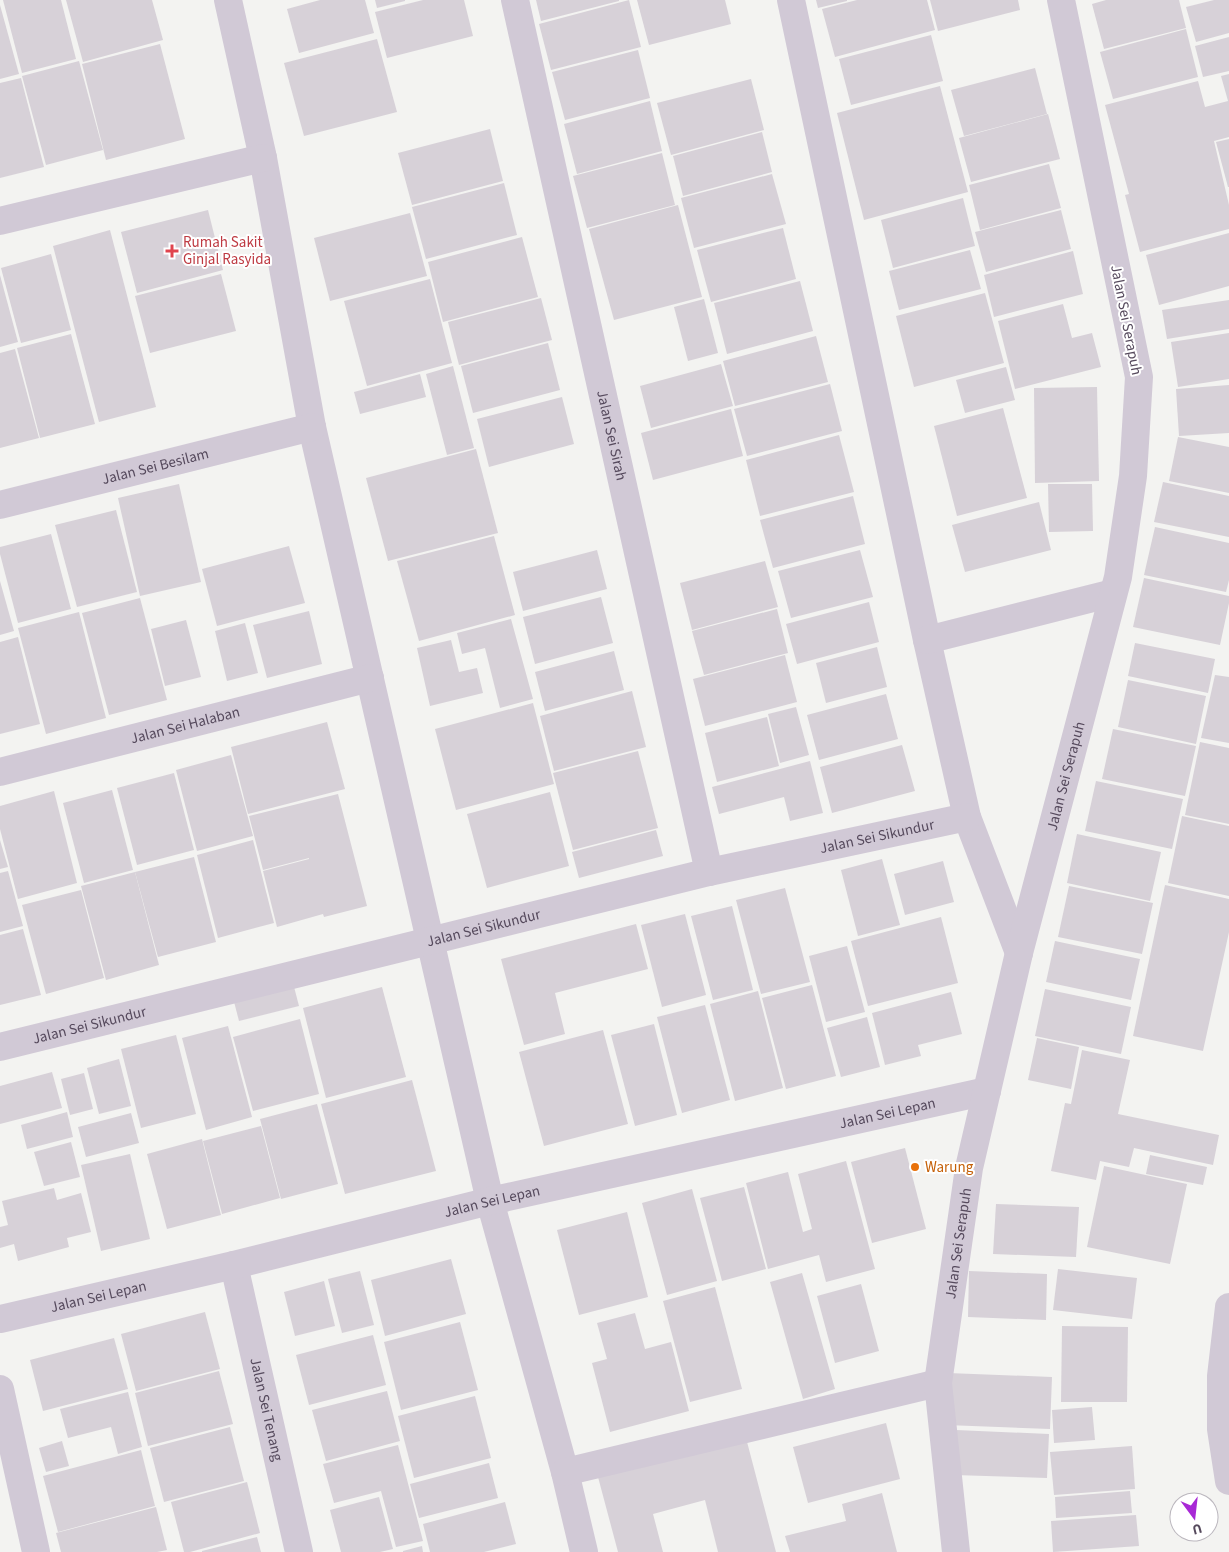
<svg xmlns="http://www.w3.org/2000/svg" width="1229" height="1552" viewBox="0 0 1229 1552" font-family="'Source Sans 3',sans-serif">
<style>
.building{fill:#d7d1d8}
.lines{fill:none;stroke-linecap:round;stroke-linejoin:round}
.minor{stroke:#d1c9d6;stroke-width:28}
.tertiary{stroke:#d1c9d6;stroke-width:28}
.health-dot{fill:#e0444e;stroke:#fff;stroke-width:2}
.food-dot{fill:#e8710a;stroke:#fff;stroke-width:2}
.labels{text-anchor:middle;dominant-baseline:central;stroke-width:4;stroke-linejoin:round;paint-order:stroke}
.health-label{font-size:15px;fill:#be3a42;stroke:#fff;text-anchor:start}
.street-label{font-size:15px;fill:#564a5d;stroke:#fff}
.food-label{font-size:15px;fill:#c56008;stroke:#fff;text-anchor:start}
</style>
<rect width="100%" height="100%" fill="#f3f3f1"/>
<g class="building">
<path d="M3 0H61L76 59 22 73Z"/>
<path d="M66 0H152L163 40 83 62Z"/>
<path d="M320 0H365L374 33 299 53 287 9Z"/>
<path d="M375 0H405V1L377 8Z"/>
<path d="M423 0H464L473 36 387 58 375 12Z"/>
<path d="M536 0H619V1L541 21Z"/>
<path d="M629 0 641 47 551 70 539 24Z"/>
<path d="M637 0H725L731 24 649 45Z"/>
<path d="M816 0H847V1L818 8Z"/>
<path d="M857 0H927L935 30 835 57 822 9Z"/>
<path d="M930 0H1018L1020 10 938 31Z"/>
<path d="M1106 0H1179L1186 28 1104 49 1092 4Z"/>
<path d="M1214 0H1229V33L1196 42 1186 7Z"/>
<path d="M0 5 19 74 0 79Z"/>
<path d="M1186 29 1198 77 1113 99 1100 52Z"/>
<path d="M931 35 943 81 851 105 839 59Z"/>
<path d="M1229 37V71L1203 77 1195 46Z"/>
<path d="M377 39 397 112 304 136 284 63Z"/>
<path d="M160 44 185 139 106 160 82 64Z"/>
<path d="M638 50 650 98 565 120 552 72Z"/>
<path d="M79 61 103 150 46 165 22 76Z"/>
<path d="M1035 68 1047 114 964 136 951 90Z"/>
<path d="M1229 74V137L1214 141 1229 205V229L1140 252 1125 195 1129 194 1105 105 1198 81 1205 107 1228 101 1221 76Z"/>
<path d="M21 78 44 167 0 178V83Z"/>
<path d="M751 79 764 130 671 155 657 103Z"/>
<path d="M940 86 968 192 864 220 837 113Z"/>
<path d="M650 101 662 151 577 174 564 124Z"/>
<path d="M1048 114 1060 159 971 182 959 138Z"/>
<path d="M490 129 503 181 412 205 398 153Z"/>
<path d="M762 132 772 172 683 196 673 156Z"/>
<path d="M1229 139V187H1228L1216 142Z"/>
<path d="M662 153 675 205 587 228 573 176Z"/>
<path d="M1049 164 1061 208 980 230 969 185Z"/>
<path d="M772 174 786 224 694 248 681 198Z"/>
<path d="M504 183 517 235 426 259 412 207Z"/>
<path d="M963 198 975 246 893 268 881 220Z"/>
<path d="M678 205 702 297 614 320 589 229Z"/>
<path d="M208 210 223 270 137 293 121 232Z"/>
<path d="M1061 210 1071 249 986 272 975 232Z"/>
<path d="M410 213 427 276 330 301 314 238Z"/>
<path d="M783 228 796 279 711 302 697 250Z"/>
<path d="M110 230 156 407 99 422 53 246Z"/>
<path d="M1229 233V286L1159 305 1146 255Z"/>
<path d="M522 237 538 297 443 322 428 262Z"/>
<path d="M970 250 981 289 899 310 889 271Z"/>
<path d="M1073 251 1083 294 994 317 984 275Z"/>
<path d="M51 254 71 330 21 343 1 268Z"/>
<path d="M221 274 236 331 150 353 135 296Z"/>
<path d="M0 275 18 342 0 347Z"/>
<path d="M430 279 452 363 367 386 344 301Z"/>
<path d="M800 281 813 331 727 354 714 303Z"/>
<path d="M985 293 1004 363 914 387 896 316Z"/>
<path d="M541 298 552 340 459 365 448 322Z"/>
<path d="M704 299 718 353 688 361 674 307Z"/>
<path d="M1229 300V329L1167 339 1162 310Z"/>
<path d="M1063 304 1072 338 1092 333 1101 367 1015 389 998 321Z"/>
<path d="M1229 333V379L1178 387 1171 342Z"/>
<path d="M71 334 95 424 40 438 17 348Z"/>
<path d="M816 336 828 382 735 406 723 361Z"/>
<path d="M548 343 560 390 473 413 461 366Z"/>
<path d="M15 349 39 438 0 448V353Z"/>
<path d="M721 364 733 406 651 428 640 386Z"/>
<path d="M453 366 474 448 447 455 426 374Z"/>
<path d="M1006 367 1015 400 965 413 956 380Z"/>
<path d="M420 374 426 397 360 414 354 392Z"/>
<path d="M830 384 842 431 747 456 734 409Z"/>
<path d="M1229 385V433L1179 436 1176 389Z"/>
<path d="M1097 387 1099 481 1035 483 1034 388Z"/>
<path d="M562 397 574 444 489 467 477 419Z"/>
<path d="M1003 408 1027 498 957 516 934 426Z"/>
<path d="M731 409 743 456 653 480 641 433Z"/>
<path d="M839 435 854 492 760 516 746 460Z"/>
<path d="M1178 437 1229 447V493L1169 481Z"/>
<path d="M476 449 498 533 388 561 366 478Z"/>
<path d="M1163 482 1229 496V537L1154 522Z"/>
<path d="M179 484 201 582 140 596 118 498Z"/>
<path d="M1048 484H1092L1093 531 1049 532Z"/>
<path d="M853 496 865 544 773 568 760 520Z"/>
<path d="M1039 502 1051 550 965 572 952 525Z"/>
<path d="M116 510 137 592 77 607 55 525Z"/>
<path d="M1155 527 1229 543V580L1226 592 1144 575Z"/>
<path d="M51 534 71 609 18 623 0 554V547Z"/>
<path d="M494 536 515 615 419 641 397 561Z"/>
<path d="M289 546 305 603 217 626 202 569Z"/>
<path d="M597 550 607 589 523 611 513 572Z"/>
<path d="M860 550 873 597 791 618 778 571Z"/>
<path d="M765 561 778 607 692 630 680 583Z"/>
<path d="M1144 578 1229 596V603L1220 645 1133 627Z"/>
<path d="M0 581 14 631 0 635Z"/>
<path d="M601 597 613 643 535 664 523 617Z"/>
<path d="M140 598 167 700 109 715 82 613Z"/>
<path d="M869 602 879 642 797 664 786 624Z"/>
<path d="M777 609 788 653 704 675 692 631Z"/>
<path d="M309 611 322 664 267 678 253 625Z"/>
<path d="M79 612 106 718 46 734 18 628Z"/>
<path d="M511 619 533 699 500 708 485 648 462 654 457 633Z"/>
<path d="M186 620 201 677 165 686 151 629Z"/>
<path d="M245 623 258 673 227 681 215 631Z"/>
<path d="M18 637 40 724 0 734V642Z"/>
<path d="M451 640 459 672 477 668 483 693 430 706 417 648Z"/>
<path d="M1135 643 1215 659 1208 693 1128 676Z"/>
<path d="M877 647 887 687 826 703 816 663Z"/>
<path d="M614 651 624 690 545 711 535 672Z"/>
<path d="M785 655 797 702 705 726 693 679Z"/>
<path d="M1215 675 1229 677V743L1201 738Z"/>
<path d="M1128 680 1206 696 1196 744 1118 727Z"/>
<path d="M632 691 646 747 554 771 540 716Z"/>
<path d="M886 694 898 739 819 760 807 715Z"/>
<path d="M533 703 554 784 456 810 435 729Z"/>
<path d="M796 707 809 755 780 763 768 714Z"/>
<path d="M767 717 779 766 717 782 705 733Z"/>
<path d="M327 722 345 789 248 814 231 747Z"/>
<path d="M1113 729 1196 746 1185 796 1102 779Z"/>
<path d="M1200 742 1229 748V824L1185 815Z"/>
<path d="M902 745 915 791 832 813 820 767Z"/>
<path d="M638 751 658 828 573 850 553 773Z"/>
<path d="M231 755 253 836 197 851 176 770Z"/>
<path d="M810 761 823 813 790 821 784 797 719 814 712 787Z"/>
<path d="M174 773 194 850 137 865 117 788Z"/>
<path d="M1096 781 1183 799 1172 849 1085 831Z"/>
<path d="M112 790 133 870 84 883 63 803Z"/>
<path d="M54 791 77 883 18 899 0 829V806Z"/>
<path d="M550 792 569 866 487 888 467 814Z"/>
<path d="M338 794 367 906 324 917 323 914 277 927 263 871 309 859V858L263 870 249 816Z"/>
<path d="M1182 816 1229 826V896L1168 883Z"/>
<path d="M656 830 663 856 579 878 572 852Z"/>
<path d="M1077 834 1161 852 1150 901 1067 883Z"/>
<path d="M0 840 8 867 0 869Z"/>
<path d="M253 840 274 923 218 938 197 855Z"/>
<path d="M194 857 216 942 158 957 135 872Z"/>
<path d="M882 859 900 925 858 936 841 870Z"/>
<path d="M943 861 954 902 905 915 894 874Z"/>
<path d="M8 871 23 926 0 932V873Z"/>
<path d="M135 872 159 965 106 980 81 886Z"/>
<path d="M1165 885 1229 899V932L1203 1051 1133 1036Z"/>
<path d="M1069 886 1153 903 1142 954 1058 937Z"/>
<path d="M785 888 810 982 761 994 736 900Z"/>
<path d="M81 890 104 978 46 994 22 905Z"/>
<path d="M732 906 753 990 713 1000 691 916Z"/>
<path d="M685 914 706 995 662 1007 641 925Z"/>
<path d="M941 917 958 983 868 1006 851 941Z"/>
<path d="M636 924 648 969 555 993 565 1034 524 1045 501 959Z"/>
<path d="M23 929 41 995 0 1005V935Z"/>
<path d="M1055 941 1140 959 1131 1000 1046 982Z"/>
<path d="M847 946 865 1012 826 1022 809 956Z"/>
<path d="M292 979 299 1006 239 1021 232 994Z"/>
<path d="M812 985 836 1076 786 1089 762 998Z"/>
<path d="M382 987 406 1077 326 1098 303 1008Z"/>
<path d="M1045 989 1131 1007 1121 1054 1035 1036Z"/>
<path d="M758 991 783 1088 735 1101 710 1004Z"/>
<path d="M951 992 962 1034 918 1045 921 1056 885 1065 872 1013Z"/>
<path d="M705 1005 730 1100 682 1113 657 1017Z"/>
<path d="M867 1017 880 1067 841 1077 827 1028Z"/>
<path d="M300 1019 319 1094 253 1111 233 1037Z"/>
<path d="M654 1024 677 1115 635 1126 611 1035Z"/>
<path d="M228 1026 252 1117 206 1130 182 1038Z"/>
<path d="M603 1030 628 1124 544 1146 519 1052Z"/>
<path d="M176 1035 196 1114 141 1128 121 1049Z"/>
<path d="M1037 1038 1079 1047 1071 1089 1028 1080Z"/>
<path d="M1082 1050 1130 1060 1118 1114 1219 1135 1213 1165 1134 1148 1129 1167 1100 1161 1096 1180 1051 1171 1065 1103 1071 1104Z"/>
<path d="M119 1059 131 1106 99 1114 87 1068Z"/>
<path d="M52 1072 62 1108 0 1124V1086Z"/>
<path d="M84 1073 93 1109 70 1115 61 1079Z"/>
<path d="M412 1080 436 1171 345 1194 321 1104Z"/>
<path d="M317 1104 338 1184 281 1199 260 1119Z"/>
<path d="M67 1112 73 1137 27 1149 21 1125Z"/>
<path d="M131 1113 139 1143 86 1157 78 1127Z"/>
<path d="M261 1126 280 1198 222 1214 203 1141Z"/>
<path d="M202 1139 221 1215 167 1229 147 1154Z"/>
<path d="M71 1142 80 1177 44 1186 34 1152Z"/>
<path d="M905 1148 926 1229 872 1243 851 1162Z"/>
<path d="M130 1154 150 1239 101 1251 81 1165Z"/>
<path d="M1150 1155 1207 1167 1203 1185 1146 1174Z"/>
<path d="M846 1161 875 1269 826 1282 819 1255 768 1269 746 1183 788 1172 803 1232 812 1229 798 1174Z"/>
<path d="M1104 1166 1187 1184 1170 1264 1087 1247Z"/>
<path d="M744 1187 766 1269 722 1281 700 1198Z"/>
<path d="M54 1188 57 1200 81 1193 91 1232 67 1238 69 1247 18 1261 14 1244 0 1248V1227L8 1225 2 1201Z"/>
<path d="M692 1189 717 1281 667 1295 642 1203Z"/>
<path d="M996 1204 1079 1207 1076 1257 993 1254Z"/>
<path d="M627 1212 648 1297 579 1315 557 1230Z"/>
<path d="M451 1259 466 1314 385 1336 371 1280Z"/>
<path d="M1058 1269 1137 1278 1132 1319 1053 1310Z"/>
<path d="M360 1271 374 1325 342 1333 328 1279Z"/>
<path d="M969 1271 1047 1274 1046 1320 968 1317Z"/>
<path d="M802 1273 835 1389 803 1399 770 1282Z"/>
<path d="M324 1281 335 1326 295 1336 284 1292Z"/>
<path d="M861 1284 879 1351 835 1363 817 1296Z"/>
<path d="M715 1287 742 1389 690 1402 663 1301Z"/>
<path d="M205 1312 220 1369 136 1391 121 1334Z"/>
<path d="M635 1313 645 1349 671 1342 689 1411 610 1432 592 1363 607 1359 597 1323Z"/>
<path d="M460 1322 478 1390 401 1410 384 1342Z"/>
<path d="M1062 1326 1128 1327 1127 1402H1061Z"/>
<path d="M373 1335 386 1385 309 1405 296 1355Z"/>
<path d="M114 1338 128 1389 43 1411 30 1360Z"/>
<path d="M219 1371 233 1424 148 1446 135 1393Z"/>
<path d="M948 1373 1052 1377 1050 1429 946 1425Z"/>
<path d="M387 1391 400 1441 326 1461 312 1410Z"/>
<path d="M128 1392 142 1447 118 1454 111 1427 68 1438 60 1409Z"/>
<path d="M475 1396 491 1458 414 1478 398 1416Z"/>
<path d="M1092 1407 1095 1440 1054 1443 1052 1410Z"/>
<path d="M886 1423 900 1479 808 1503 793 1447Z"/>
<path d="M230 1427 244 1481 164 1502 150 1448Z"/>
<path d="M956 1430 1049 1434 1047 1478 954 1475Z"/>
<path d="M746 1438 776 1552H718L705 1500 653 1514 663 1552H618L598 1477Z"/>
<path d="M62 1441 69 1466 46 1472 39 1448Z"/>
<path d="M398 1445 423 1541 396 1547 381 1491 334 1503 323 1464Z"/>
<path d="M1132 1446 1135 1489 1054 1495 1050 1452Z"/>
<path d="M141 1450 155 1506 58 1532 43 1476Z"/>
<path d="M489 1463 498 1498 419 1518 410 1484Z"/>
<path d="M247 1482 260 1533 190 1552H184L171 1502Z"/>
<path d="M1130 1491 1132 1513 1056 1518 1055 1497Z"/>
<path d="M882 1493 897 1552H790L785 1536 846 1521 842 1504Z"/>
<path d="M379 1497 393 1549 380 1552H341L330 1510Z"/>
<path d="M505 1502 516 1544 484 1552H430L423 1524Z"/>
<path d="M156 1507 167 1550 157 1552H61L56 1533Z"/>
<path d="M1136 1515 1139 1546 1053 1552 1051 1521Z"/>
<path d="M257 1537 261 1552H202V1551Z"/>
<path d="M422 1546 423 1552H403V1551Z"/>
</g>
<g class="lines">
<g class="minor">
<path d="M228 0 263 158 312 427 490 1201 565 1472 584 1552"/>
<path id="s1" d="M515 0 709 872"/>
<path d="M791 0 927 640 967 817 1019 953"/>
<path d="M0 221 263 158"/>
<path id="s2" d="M0 505 312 427"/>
<path d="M927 640 1113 593"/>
<path id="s3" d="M0 772 370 678"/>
<path id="s4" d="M0 1047 709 872 967 817"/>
<path id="s5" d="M234 1265 299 1552"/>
<path id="s6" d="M0 1319 234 1265 490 1201 987 1091"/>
<path d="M0 1389 36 1552"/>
<path d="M565 1472 938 1383"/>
<path id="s7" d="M956 1552 938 1383 969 1168 1019 953 1118 577 1133 476 1139 377 1061 0"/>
</g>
<path class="tertiary" d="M1229 1307 1221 1376V1429L1229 1481"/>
</g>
<path class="health-dot" d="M169.5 243.5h5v5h5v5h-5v5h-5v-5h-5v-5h5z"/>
<circle class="food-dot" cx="915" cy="1167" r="5"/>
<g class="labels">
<g class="health-label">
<text x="183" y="242">Rumah Sakit<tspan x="183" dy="17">Ginjal Rasyida</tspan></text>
</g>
<g class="street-label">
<text transform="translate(1126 320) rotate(79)">Jalan Sei Serapuh</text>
<text stroke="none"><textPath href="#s1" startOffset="446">Jalan Sei Sirah</textPath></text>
<text stroke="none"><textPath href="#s2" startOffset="160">Jalan Sei Besilam</textPath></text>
<text stroke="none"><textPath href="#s3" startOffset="191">Jalan Sei Halaban</textPath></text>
<text stroke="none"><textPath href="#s7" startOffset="791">Jalan Sei Serapuh</textPath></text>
<text stroke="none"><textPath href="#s4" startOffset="902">Jalan Sei Sikundur</textPath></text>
<text stroke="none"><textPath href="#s4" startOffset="498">Jalan Sei Sikundur</textPath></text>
<text stroke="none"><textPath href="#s4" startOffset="92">Jalan Sei Sikundur</textPath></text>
<text stroke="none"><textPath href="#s6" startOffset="911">Jalan Sei Lepan</textPath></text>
<text stroke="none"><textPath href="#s6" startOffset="506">Jalan Sei Lepan</textPath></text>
<text stroke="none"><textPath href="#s7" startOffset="311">Jalan Sei Serapuh</textPath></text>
<text stroke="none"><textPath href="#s6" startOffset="101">Jalan Sei Lepan</textPath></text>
<text stroke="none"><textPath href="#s5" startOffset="148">Jalan Sei Tenang</textPath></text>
</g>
<g class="food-label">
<text x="925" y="1167">Warung</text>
</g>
</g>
<g transform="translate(1194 1517) rotate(165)"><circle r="24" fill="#ffffff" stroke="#bbb7be"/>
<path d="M0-4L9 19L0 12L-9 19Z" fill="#a828d6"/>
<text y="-8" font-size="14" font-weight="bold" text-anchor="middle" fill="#564a5d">U</text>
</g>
</svg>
